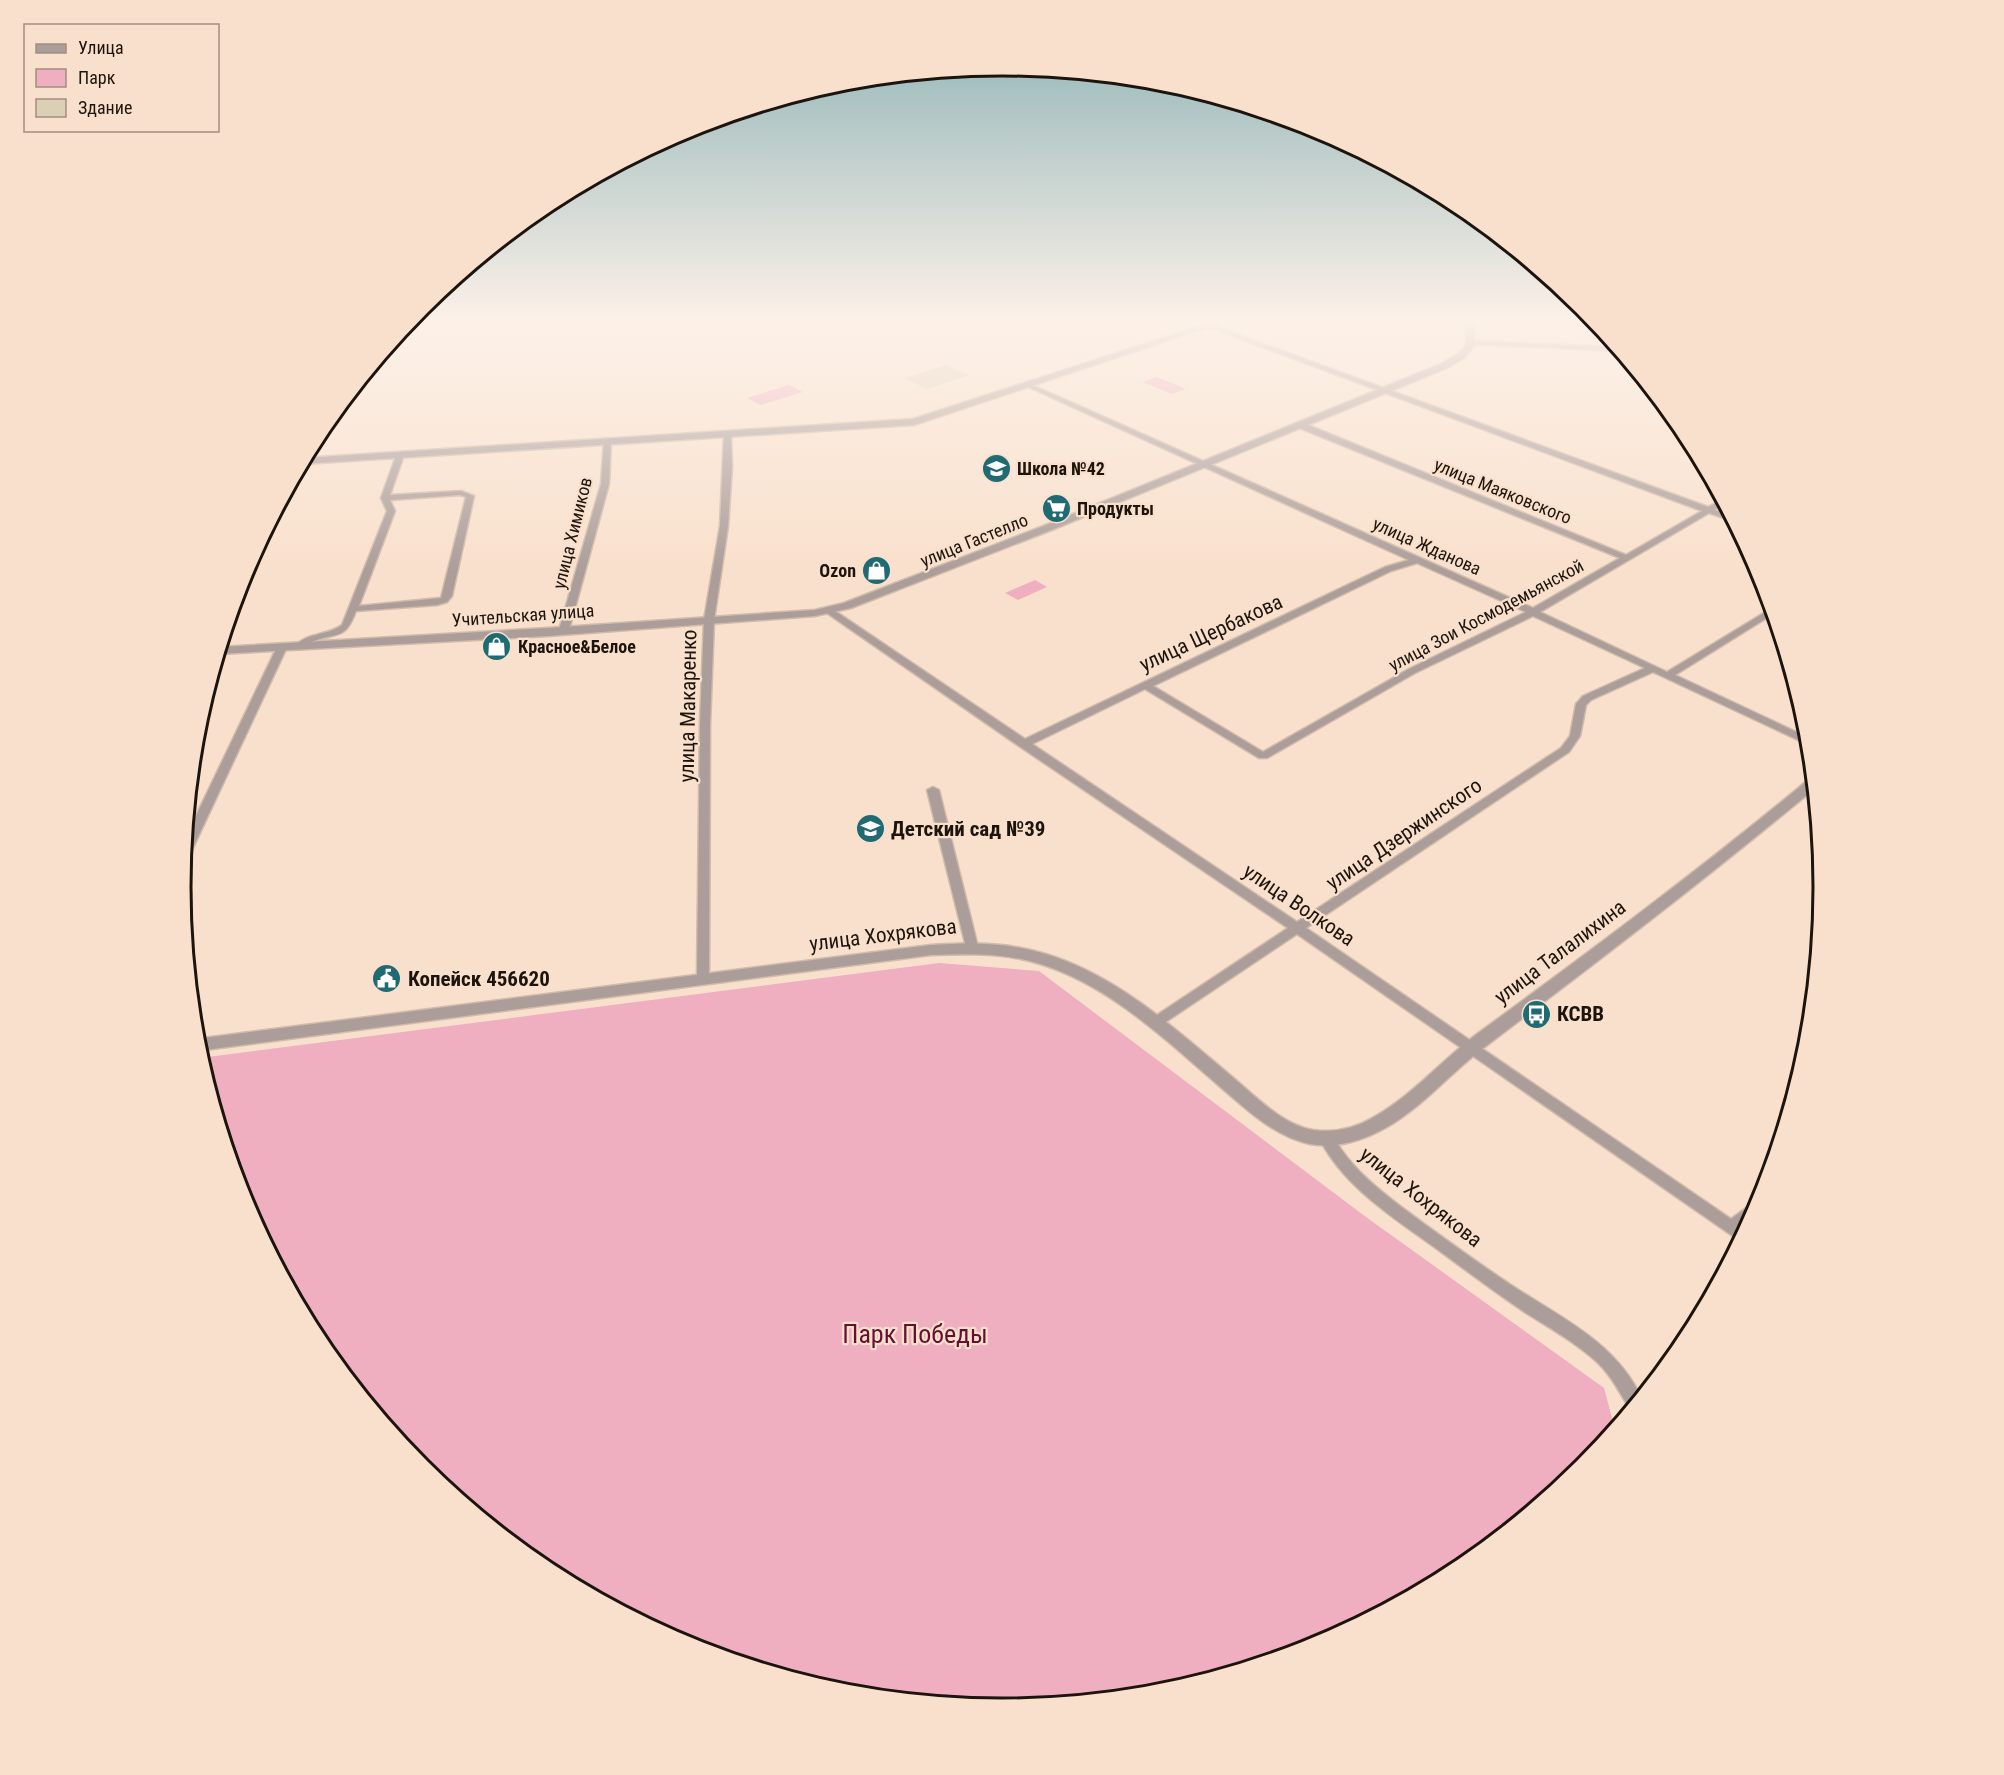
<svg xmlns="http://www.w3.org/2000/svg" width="2004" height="1775" viewBox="0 0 2004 1775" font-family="'Roboto Condensed',sans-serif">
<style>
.green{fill:#efafc0}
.building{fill:#dbd0b5}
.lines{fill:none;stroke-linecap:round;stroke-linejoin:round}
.minor-casing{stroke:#d1bbaa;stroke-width:3}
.tertiary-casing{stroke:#d1bbaa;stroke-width:3}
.minor{fill:#ab9d9a;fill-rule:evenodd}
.tertiary{fill:#ab9d9a;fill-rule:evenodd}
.labels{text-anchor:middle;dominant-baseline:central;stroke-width:4.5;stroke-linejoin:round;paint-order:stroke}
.far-poi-label{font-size:18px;font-weight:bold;fill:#1d140d;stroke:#f9e0cc;text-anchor:start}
.far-street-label{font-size:18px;fill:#1d140d;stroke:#f9e0cc}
.street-label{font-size:21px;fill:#1d140d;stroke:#f9e0cc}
.poi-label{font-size:21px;font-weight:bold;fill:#1d140d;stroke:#f9e0cc;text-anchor:start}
.near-park-label{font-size:26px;fill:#660f33;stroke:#f9e0cc}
.rim{fill:none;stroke:#1d140d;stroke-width:3}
</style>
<rect width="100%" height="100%" fill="#f9e0cc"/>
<g class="green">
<path d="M1157 377 1186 389 1172 394 1142 382Z"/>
<path d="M789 385 803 392 760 405 747 398Z"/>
<path d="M1035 580 1047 587 1018 600 1005 593Z"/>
<path d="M939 963 1039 971 1366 1217 1604 1388 1615 1429 1583 1469 1458 1571 1316 1647 1162 1693 1002 1709 841 1693 687 1646 545 1570 421 1468 319 1344 243 1202 200 1058Z"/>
</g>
<path class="building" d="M946 365 969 375 927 389 904 378Z"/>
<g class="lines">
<defs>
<g id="minor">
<path d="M1208 325H1212L1708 507 1722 500 1724 505 1715 510 1730 515 1733 521 1709 513 1540 612 1667 672 1772 608 1773 614 1675 675 1809 738V745L1653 672 1591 700 1586 705 1580 736 1569 752 1306 928 1731 1219 1753 1203 1761 1202 1750 1222 1743 1228 1746 1230 1740 1241 1297 934 1161 1025H1151L1149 1022 1151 1019 1288 928 1019 746 824 611 826 609H832L1025 739 1385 567 1409 560 1026 386 1025 385 1028 383 1533 608 1620 558 1297 427V423H1303L1626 555 1702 511 1208 327ZM1417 563 1526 612 1409 669 1263 752 1153 686 1391 571ZM1533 616 1645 668 1583 696 1576 704 1570 736 1561 748 1297 922 1032 744 1145 689 1259 758H1267L1415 673Z"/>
<path d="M1471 341 1616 347 1619 351 1469 344 1468 343Z"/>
<path d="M1666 410 1685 431 1690 442H1684L1665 412Z"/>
<path d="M724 433 731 435 732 467 728 526 714 620 710 724 709 980 708 983H698L697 980 700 724 704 620 720 526Z"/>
<path d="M604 440 611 442 609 484 569 630 564 633 559 630 601 484Z"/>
<path d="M397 453 404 455 390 495 461 491 474 496 452 596 447 602 437 605 356 611C345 640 339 632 314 641 307 644 304 649 297 648L295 646C308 632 327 636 342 625L387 511 381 498ZM460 495 466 497 441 598 359 606 395 511 390 500Z"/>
<path d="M282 644 287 647 190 854 183 858 185 839 277 647Z"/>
<path d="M933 787 939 790 978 947 972 951 966 947 927 790Z"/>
<path d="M1326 1132C1334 1135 1336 1142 1341 1149 1356 1171 1378 1189 1400 1206 1435 1232 1471 1258 1508 1283 1557 1316 1615 1341 1641 1397L1631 1410C1619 1393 1613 1377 1597 1362 1576 1343 1550 1328 1526 1313 1496 1293 1467 1271 1437 1249 1394 1218 1344 1187 1319 1138L1321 1134Z"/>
</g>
<g id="tertiary">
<path d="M1209 323H1221L914 425 302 464 305 458 913 419Z"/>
<path d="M1466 323H1474V346L1464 358 1447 368 1054 529 851 608 815 616 548 636 218 654 221 647 548 628 815 610 844 603 1046 525 1441 364 1458 354 1466 346Z"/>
<path d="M1813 779 1814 789C1707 878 1597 962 1486 1046 1452 1071 1424 1106 1387 1127 1365 1140 1336 1149 1310 1144 1273 1136 1245 1108 1217 1084 1159 1034 1098 975 1021 959 991 953 961 954 931 955L197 1051 196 1039 931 945C961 943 991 942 1021 948 1103 963 1168 1023 1230 1075 1254 1095 1282 1125 1313 1130 1335 1133 1356 1128 1374 1117 1412 1096 1442 1060 1477 1034 1589 952 1701 869 1808 780Z"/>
</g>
</defs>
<use href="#minor" class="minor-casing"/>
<use href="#tertiary" class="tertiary-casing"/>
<use href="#minor" class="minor"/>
<use href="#tertiary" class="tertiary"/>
</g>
<linearGradient id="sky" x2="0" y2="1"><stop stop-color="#89b0b4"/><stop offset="0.56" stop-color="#fcf1e8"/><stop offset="1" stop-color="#fcf1e8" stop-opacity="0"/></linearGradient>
<rect width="2004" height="572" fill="url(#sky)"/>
<defs>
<symbol id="school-disc" viewBox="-11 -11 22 22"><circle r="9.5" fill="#206b73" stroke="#f9e0cc"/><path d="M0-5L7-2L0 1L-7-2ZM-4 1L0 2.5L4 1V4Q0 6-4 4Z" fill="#fff"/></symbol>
<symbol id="supermarket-disc" viewBox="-11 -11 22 22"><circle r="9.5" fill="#206b73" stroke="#f9e0cc"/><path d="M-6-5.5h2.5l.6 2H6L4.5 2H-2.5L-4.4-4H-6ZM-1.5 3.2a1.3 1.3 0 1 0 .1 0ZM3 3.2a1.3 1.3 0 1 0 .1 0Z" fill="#fff"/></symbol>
<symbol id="shop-disc" viewBox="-11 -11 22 22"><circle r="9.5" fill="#206b73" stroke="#f9e0cc"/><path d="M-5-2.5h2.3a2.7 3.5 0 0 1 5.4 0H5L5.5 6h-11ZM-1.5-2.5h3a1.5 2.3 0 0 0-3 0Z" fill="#fff"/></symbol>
<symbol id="civic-disc" viewBox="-11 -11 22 22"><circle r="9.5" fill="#206b73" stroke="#f9e0cc"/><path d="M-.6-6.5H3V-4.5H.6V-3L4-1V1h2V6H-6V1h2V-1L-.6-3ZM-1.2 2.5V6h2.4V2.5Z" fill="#fff"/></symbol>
<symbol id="bus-disc" viewBox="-11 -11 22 22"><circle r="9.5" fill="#206b73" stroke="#f9e0cc"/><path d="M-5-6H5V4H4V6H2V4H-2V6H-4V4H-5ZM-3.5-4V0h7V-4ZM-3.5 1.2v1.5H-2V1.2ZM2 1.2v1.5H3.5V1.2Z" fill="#fff"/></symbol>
</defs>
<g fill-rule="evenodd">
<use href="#school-disc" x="980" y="452" width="33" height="33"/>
<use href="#supermarket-disc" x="1040" y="492" width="33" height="33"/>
<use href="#shop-disc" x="860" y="554" width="33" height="33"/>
<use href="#shop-disc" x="480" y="630" width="33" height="33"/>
<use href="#school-disc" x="854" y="812" width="33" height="33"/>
<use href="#civic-disc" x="370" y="962" width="33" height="33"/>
<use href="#bus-disc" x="1520" y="998" width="33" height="33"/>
</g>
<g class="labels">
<g class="far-poi-label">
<text x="1017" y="468">Школа №42</text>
<text x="1077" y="508">Продукты</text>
<text x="856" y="570" text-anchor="end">Ozon</text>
<text x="518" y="646">Красное&amp;Белое</text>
</g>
<g class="far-street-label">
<text transform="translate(1503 491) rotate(22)">улица Маяковского</text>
<text transform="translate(572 533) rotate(-76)">улица Химиков</text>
<text transform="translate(974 540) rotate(-22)">улица Гастелло</text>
<text transform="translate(1427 546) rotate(24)">улица Жданова</text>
<text transform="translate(523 615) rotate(-4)">Учительская улица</text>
<text transform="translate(1486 615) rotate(-28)">улица Зои Космодемьянской</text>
</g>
<g class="street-label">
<text transform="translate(1211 633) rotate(-25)">улица Щербакова</text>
<text transform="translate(688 706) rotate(-89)">улица Макаренко</text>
<text transform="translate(1404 834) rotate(-34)">улица Дзержинского</text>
<text transform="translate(1299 905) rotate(34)">улица Волкова</text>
<text transform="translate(883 935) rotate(-7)">улица Хохрякова</text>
<text transform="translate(1560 952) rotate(-37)">улица Талалихина</text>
<text transform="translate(1421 1197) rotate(38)">улица Хохрякова</text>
</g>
<g class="poi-label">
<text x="891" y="829">Детский сад №39</text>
<text x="408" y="979">Копейск 456620</text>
<text x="1557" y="1014">КСВВ</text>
</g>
<g class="near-park-label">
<text x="915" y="1334">Парк Победы</text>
</g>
</g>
<path d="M0 0H2004V1775H0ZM191 887a811 811 0 1 1 1622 0a811 811 0 1 1-1622 0Z" fill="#f9e0cc" fill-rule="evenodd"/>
<path class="rim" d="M191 887a811 811 0 1 1 1622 0a811 811 0 1 1-1622 0Z"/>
<rect x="24" y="24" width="195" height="108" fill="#f9e0cc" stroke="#a18e80" stroke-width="1.5"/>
<rect x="36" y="44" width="30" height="9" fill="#ab9d9a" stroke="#a18e80" stroke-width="1.5"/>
<text x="78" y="54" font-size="18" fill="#1d140d">Улица</text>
<rect x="36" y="69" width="30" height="18" fill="#efafc0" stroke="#a18e80" stroke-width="1.5"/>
<text x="78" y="84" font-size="18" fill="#1d140d">Парк</text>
<rect x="36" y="99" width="30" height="18" fill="#dbd0b5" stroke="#a18e80" stroke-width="1.5"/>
<text x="78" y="114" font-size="18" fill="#1d140d">Здание</text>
</svg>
